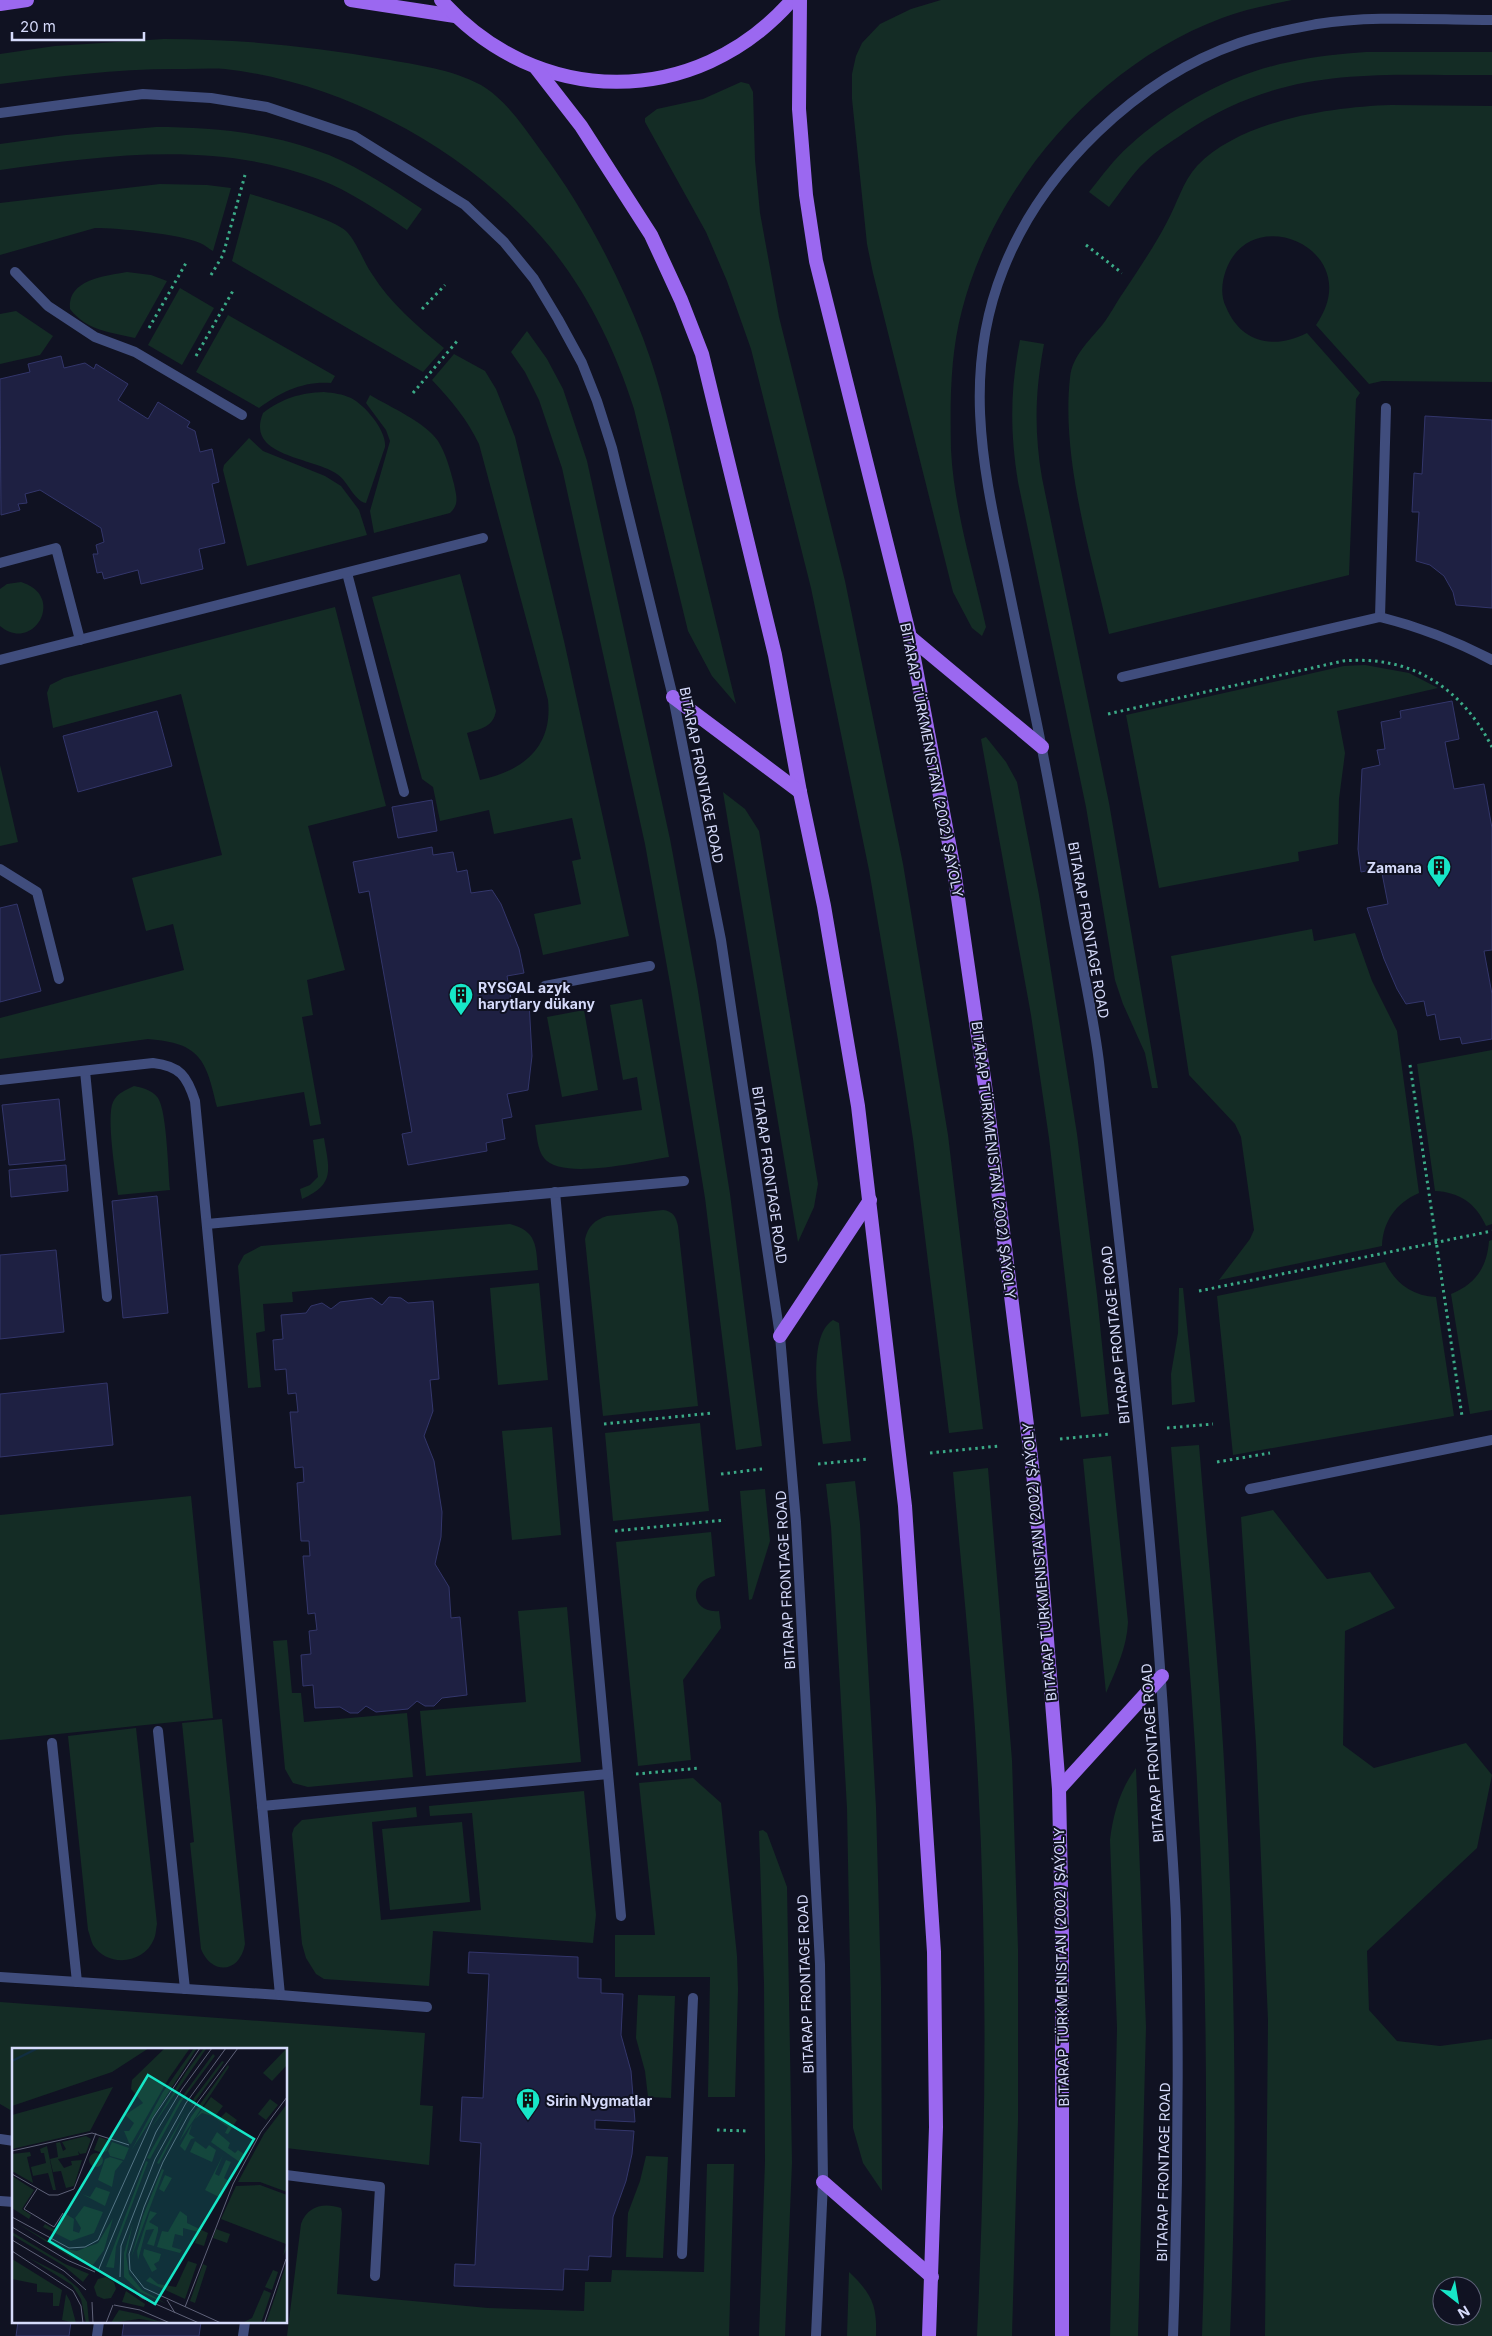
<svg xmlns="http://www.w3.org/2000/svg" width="1492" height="2336" viewBox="0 0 1492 2336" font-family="Inter,sans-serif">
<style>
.green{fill:#142c25;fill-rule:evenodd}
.building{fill:#1e2042;stroke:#33366b}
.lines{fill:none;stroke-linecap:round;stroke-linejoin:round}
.path{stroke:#3baa87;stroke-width:3;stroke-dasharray:2.5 4;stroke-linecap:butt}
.service{stroke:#404d7d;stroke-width:10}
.minor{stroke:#404d7d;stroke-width:10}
.primary{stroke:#9b68f0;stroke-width:14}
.labels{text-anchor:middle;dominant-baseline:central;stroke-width:4;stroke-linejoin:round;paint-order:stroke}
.street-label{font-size:14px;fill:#d6dbfb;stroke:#101222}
.poi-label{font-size:14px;font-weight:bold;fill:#d6dbfb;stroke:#101222;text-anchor:start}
.inset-river{fill:none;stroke:#112e41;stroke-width:2.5}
.inset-road{fill:none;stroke:#5f6279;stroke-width:1}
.view{fill:#17e6c7;fill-opacity:0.15;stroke:#17e6c7;stroke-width:2.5}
.inset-edge{fill:none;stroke:#d6dbfb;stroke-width:2.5}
</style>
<rect width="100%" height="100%" fill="#101222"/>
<g class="green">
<path d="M941 0H1292C1269 5 1245 9 1222 18 1098 64 995 183 962 310 950 355 950 403 951 450 954 509 973 569 986 627L982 636 972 628 953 592 873 273 867 244 852 99V74L856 56 862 43 880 24 911 9Z"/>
<path d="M164 39C238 39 311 46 384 59 417 65 451 69 481 85 505 99 523 126 539 148 582 205 617 271 643 338 662 388 673 441 685 493 702 564 719 634 736 704L712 676 688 631 634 409C616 352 589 295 551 248 473 153 347 83 225 69 212 68 198 69 185 69 123 68 61 76 0 84V54L55 46Z"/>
<path d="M1366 52H1492V75C1376 76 1286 64 1184 133 1171 142 1156 151 1145 162 1131 175 1120 193 1109 207L1089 192C1102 176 1114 159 1129 146 1173 106 1232 73 1290 62 1315 56 1341 54 1366 52Z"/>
<path d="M741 82 749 84 753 92 755 160 760 213 779 317 845 581 903 864 948 1135 983 1429 949 1433 913 1139 898 1040 869 870 811 588 751 349 727 281 706 232 645 122V118L657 109 703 99Z"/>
<path d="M1391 105 1492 106V382L1382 381 1369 384 1316 325C1368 251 1252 199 1226 270 1222 281 1220 295 1226 307 1241 343 1274 350 1307 333L1360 393 1356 399 1349 575 1109 634C1091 555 1061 458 1070 378 1072 356 1089 341 1103 324 1110 315 1116 303 1123 293 1138 270 1154 247 1167 222 1177 204 1183 181 1197 166 1241 120 1331 107 1391 105Z"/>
<path d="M156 127C214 127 274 133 329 155 362 169 392 189 422 209L407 230C379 211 350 191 318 179 214 140 107 155 0 170V144L66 135Z"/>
<path d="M160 184 207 185 231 188 213 251C209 249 205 245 200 243 179 234 119 228 95 228L0 255V203Z"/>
<path d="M250 194C268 199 336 220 346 231 357 242 363 261 372 274 391 304 417 326 444 348L423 372 232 261Z"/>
<path d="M127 272 151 275 167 281 135 338C110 332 87 331 70 309 67 279 106 276 127 272Z"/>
<path d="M180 288 214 308 182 365 148 345Z"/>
<path d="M16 311 53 336 40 355 0 364V314Z"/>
<path d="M228 315 335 376 331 383C303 381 281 392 259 408L196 372Z"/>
<path d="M527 331 547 359 563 389 587 461 670 839 697 985 730 1194 762 1446 736 1450 705 1198 671 989 645 844 562 468 539 400 525 372 511 352Z"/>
<path d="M1020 340 1044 344C1035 392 1034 431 1042 478L1109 803 1158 1088H1152L1145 1053 1123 1004 1115 980 1086 807 1018 482C1010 431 1010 390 1020 340Z"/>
<path d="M454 354 485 371 496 389 515 437 564 641 629 936 543 955 534 914 581 904 572 861 581 859 572 818 494 834 489 810 440 821 433 787 422 779 372 597 460 574 496 711C493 727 481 729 467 733L480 780C523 771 553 747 548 700L479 444C467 419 451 400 432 380Z"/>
<path d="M324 392C334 393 342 394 351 398 365 405 387 431 385 447L366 503C354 501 348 481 337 474 312 457 245 457 263 413 283 398 300 393 324 392Z"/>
<path d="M370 395C390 407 425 422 438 441 446 454 450 469 454 484 456 495 460 504 450 513L374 533 370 511 390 441 386 430 366 403Z"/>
<path d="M249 438 263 451 325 476 341 486 359 510 367 535 247 566 223 470 224 465Z"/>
<path d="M21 582C67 596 33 654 0 626V589L7 584Z"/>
<path d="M335 607 386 806 308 826 345 970 307 980 313 1015 302 1017 321 1124 310 1126 304 1092 217 1107C206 1060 201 1043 148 1039L0 1059V1018L184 970 173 924 146 931 132 878 222 855 181 694 53 728 47 693 50 685 64 678Z"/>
<path d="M1365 665 1409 673 1438 688 1337 711 1345 753 1339 799 1338 844 1298 852 1299 861 1159 888 1126 715 1344 666Z"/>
<path d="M986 737 1006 762 1017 782 1039 895 1077 1134 1097 1295 1109 1414 1081 1417 1049 1138 1031 1015 981 739Z"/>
<path d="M0 765 18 842 0 846Z"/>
<path d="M723 792 745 809 759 831 818 1184 814 1207 798 1242Z"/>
<path d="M1312 929 1314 941 1355 933 1372 981 1397 1031 1419 1193C1396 1203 1383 1221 1382 1246L1219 1280 1250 1239 1254 1230 1241 1137 1235 1124 1189 1075 1171 956Z"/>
<path d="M642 999 669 1157C642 1161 561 1181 544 1158 537 1149 537 1135 535 1125L642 1110 637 1077 623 1080 610 1005Z"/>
<path d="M584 1010 598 1090 562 1097 547 1017Z"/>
<path d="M1492 1050V1224L1486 1226C1476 1203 1459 1192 1435 1191L1417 1064Z"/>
<path d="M134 1086C143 1088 152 1090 158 1098 167 1112 168 1171 170 1190L118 1195C116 1176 106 1117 113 1102 117 1093 126 1090 134 1086Z"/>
<path d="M324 1138C329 1169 336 1184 302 1199L300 1189 310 1185 318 1177 313 1140Z"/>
<path d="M663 1210C673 1211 676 1217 678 1226L698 1406 603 1416 585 1239C588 1226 595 1220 607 1216Z"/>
<path d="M510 1224C537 1231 536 1246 538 1270L292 1292 293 1302 263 1304 265 1331 256 1333 261 1387 248 1388 238 1266 244 1255 261 1246Z"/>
<path d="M1492 1240V1410L1470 1414 1451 1294C1476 1284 1487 1267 1489 1241Z"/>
<path d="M1385 1262C1395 1283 1412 1296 1436 1297L1454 1416 1233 1455 1217 1296Z"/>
<path d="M539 1283 548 1380 498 1385 490 1288Z"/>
<path d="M1179 1288H1183L1195 1402 1172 1405 1171 1374 1178 1333Z"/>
<path d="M833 1320 839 1323 851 1441 823 1444C820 1416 805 1337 833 1320Z"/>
<path d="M700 1423 709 1511 613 1521 605 1433Z"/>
<path d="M552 1427 561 1535 512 1540 502 1431Z"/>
<path d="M1199 1445C1207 1545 1217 1645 1223 1745 1235 1942 1238 2139 1230 2336H1202C1209 2139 1207 1942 1195 1746 1189 1646 1179 1547 1171 1447Z"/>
<path d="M1111 1456 1128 1622C1127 1647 1116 1670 1106 1693L1083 1459Z"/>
<path d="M988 1468 1012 1760 1018 1949V2120L1012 2336H977C986 2145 988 1953 977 1762 972 1665 961 1568 953 1472Z"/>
<path d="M855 1481 860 1524 876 1807 881 1987 882 2191 863 2163 853 2128 847 1808 831 1527 826 1484Z"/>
<path d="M765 1489 770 1541 752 1599 749 1600 740 1491Z"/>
<path d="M191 1496 213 1718 0 1740V1515Z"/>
<path d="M1273 1510 1327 1579 1370 1572 1395 1608 1345 1631 1343 1745 1374 1768 1466 1743 1492 1775 1477 1848 1367 1951 1369 2010 1397 2041 1440 2046 1492 2039V2336H1265L1268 2020 1256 1744 1241 1517ZM1442 2286H1472V2316H1442Z"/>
<path d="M711 1532 715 1576C687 1581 691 1614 719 1611L721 1628 683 1680 691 1760 638 1766 616 1542Z"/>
<path d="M567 1607 581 1762 426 1776 420 1711 526 1702 518 1611Z"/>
<path d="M287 1640 292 1693H301L304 1722 407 1713 413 1777 308 1787 293 1783 285 1769 273 1641Z"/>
<path d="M222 1719 245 1944C240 1973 212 1976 201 1949L190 1843 194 1842 182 1723Z"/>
<path d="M136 1728 157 1924C156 1928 156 1935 154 1939 144 1964 108 1968 93 1945 91 1941 90 1935 88 1930L68 1736Z"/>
<path d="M1136 1768 1146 2027 1138 2336H1110L1117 2028 1110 1840C1113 1815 1120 1789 1136 1768Z"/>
<path d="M693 1778 721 1803 737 1956 738 1989 735 2097H708L710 1977H615V1935H655L639 1783Z"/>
<path d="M584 1791 596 1915 593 1943 433 1931 429 1986 324 1979 316 1974 306 1958 302 1944 292 1834 294 1828 302 1820 416 1807 417 1817 372 1822 381 1920 481 1910 472 1813 430 1816 429 1806Z"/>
<path d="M462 1822 470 1902 390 1910 382 1829Z"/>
<path d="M763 1830 767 1833 787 1887 792 2162 785 2336H759L765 2161 764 1983 759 1831Z"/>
<path d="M638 1995 675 1996 671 2098 648 2097 645 2071 636 2038Z"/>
<path d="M0 2002 425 2033 420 2105 433 2106 429 2165 286 2148V2050H14L12 2111 0 2104Z"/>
<path d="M646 2156 668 2157 663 2258 626 2257 628 2213 640 2181Z"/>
<path d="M707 2164H734L729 2336H287L301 2224C307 2206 324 2202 341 2208L342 2213 337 2294 488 2308 584 2311 585 2282H611L612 2270 704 2272Z"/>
<path d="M849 2272C872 2294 877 2305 876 2336H847Z"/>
</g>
<g class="building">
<path d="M61 356 64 368 85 363 94 369 96 364 128 384 118 400 148 419 158 402 190 422 187 427 195 431 200 452 212 449 219 482 212 484 225 543 199 549 203 569 141 584 138 570 104 579 102 572 97 573 93 554H98L96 545 104 542 101 528 40 490 25 494 27 503 18 504 20 510 1 515 0 379 30 372 28 364Z"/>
<path d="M1425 416 1492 420V608L1456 605 1453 592 1444 576 1430 565 1416 561 1419 512H1412L1414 473 1422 474Z"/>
<path d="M1452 701 1459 739 1445 742 1454 789 1484 784 1492 828V950L1484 951 1492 994V1039L1462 1044 1460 1037 1440 1040 1435 1014 1427 1016 1424 1001 1406 1004 1397 989 1384 959 1367 908 1388 904 1381 868 1361 872 1358 849 1362 769 1380 765 1377 750 1385 749 1381 722 1401 718 1400 711Z"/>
<path d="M157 711 172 766 78 792 63 736Z"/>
<path d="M432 800 437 831 398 838 392 807Z"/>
<path d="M432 847 433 855 453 852 457 872 467 870 471 893 492 890 501 904 519 949 524 973 507 976 512 1004 529 1001 532 1056 528 1090 507 1094 512 1117 502 1119 505 1139 486 1143 487 1151 408 1165 402 1134 412 1132 369 891 359 893 353 862Z"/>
<path d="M17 904 41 991 0 1002V908Z"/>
<path d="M59 1099 65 1160 9 1165 2 1105Z"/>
<path d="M66 1165 68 1191 11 1197 9 1170Z"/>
<path d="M157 1196 168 1313 123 1318 112 1201Z"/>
<path d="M56 1250 64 1332 0 1339V1255Z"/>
<path d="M389 1297 401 1298 408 1303 433 1301 439 1379 430 1380 433 1411 424 1436 434 1461 442 1512 441 1537 435 1564 449 1587 451 1618 460 1617 467 1695 442 1698 434 1706H425L417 1701 408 1709 376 1712 366 1706 358 1713H350L340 1707 315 1708 313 1685 303 1686 301 1655 311 1654 309 1631 317 1630 315 1613 308 1614 303 1556H310L309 1541H301L297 1483 304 1482 303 1467 295 1468 290 1412H298L296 1393 288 1394 286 1369 275 1370 273 1340 283 1339 281 1315 306 1313 311 1306 322 1303 331 1309 340 1302 372 1298 382 1305Z"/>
<path d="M107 1383 113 1445 0 1457V1394Z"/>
<path d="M469 1952 578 1957V1978L601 1979V1993L623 1994 621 2035 631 2071 635 2122 595 2120V2129L634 2131 632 2154 626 2181 613 2217 611 2257 589 2256 588 2270 564 2269 563 2290 454 2286 455 2264 475 2265 481 2143 460 2141 462 2097 483 2098 489 1974 468 1973Z"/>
<path d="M18 2322H71L69 2336H16Z"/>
<path d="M124 2322H201L199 2336H122Z"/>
</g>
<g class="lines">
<g class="path">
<path d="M1086 245 1122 273"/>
<path d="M211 275 223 255 245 175"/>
<path d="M422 309 445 285"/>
<path d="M149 328 186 263"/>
<path d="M196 356 234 289"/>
<path d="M413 393 458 340"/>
<path d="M1108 714 1343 661C1411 655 1461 687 1492 747"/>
<path d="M1410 1065 1462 1416"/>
<path d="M1199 1291 1492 1231"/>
<path d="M604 1424 713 1413"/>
<path d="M1167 1428 1213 1424"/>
<path d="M1060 1439 1111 1434"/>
<path d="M930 1453 999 1446"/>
<path d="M1217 1462 1270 1453"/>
<path d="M818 1464 869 1459"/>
<path d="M721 1474 762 1469"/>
<path d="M615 1531 725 1520"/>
<path d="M636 1774 700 1768"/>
<path d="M717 2130 749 2131"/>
</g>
<g class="service">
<path d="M15 272 48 306 95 337 135 352 242 415"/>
<path d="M0 563 56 548 80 640"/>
<path d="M347 573 404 792"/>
<path d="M1380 617 1386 408"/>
<path d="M0 660 483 538"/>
<path d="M1122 677 1380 617C1420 627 1456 641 1492 660"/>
<path d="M0 869 37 892 59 979"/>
<path d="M545 986 650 966"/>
<path d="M85 1071 107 1297"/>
<path d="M0 1080 153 1063C180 1066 187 1076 195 1101L280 1995 0 1977"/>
<path d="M555 1192 621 1916"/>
<path d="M207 1224 684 1181"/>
<path d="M158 1731 185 1989"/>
<path d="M52 1743 77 1982"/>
<path d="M262 1806 608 1774"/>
<path d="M280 1995 427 2007"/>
<path d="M0 2139 14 2141"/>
<path d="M286 2175 380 2187 375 2276"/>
<path d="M0 2201 14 2202"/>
<path d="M682 2254 693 1998"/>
<path d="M97 2336 99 2322"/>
<path d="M243 2336 245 2322"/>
</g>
<g class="minor">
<path d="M0 113 143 94 211 98 267 107 354 136 465 205 504 242 534 279 558 319 582 363 597 401 612 448 673 697 721 940 780 1336 796 1522 820 1964 823 2182 816 2336"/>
<path d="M1250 1489 1492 1440"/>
<path d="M1173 2336C1178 2197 1179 2058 1176 1919 1174 1870 1170 1821 1167 1772 1153 1535 1126 1298 1099 1062 1093 1014 1082 965 1073 917 1060 846 1048 775 1033 705 1023 657 1013 609 1003 561 981 461 964 368 1003 270 1042 170 1138 78 1239 43 1264 34 1291 29 1317 24 1374 15 1434 20 1492 20"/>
</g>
<g class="primary">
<path d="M351 0 455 16"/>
<path d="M441 0C536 108 696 110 792 0"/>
<path d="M800 0 799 109 806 195 816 261 910 637 954 870 985 1085 1035 1490 1059 1789 1062 1936V2336"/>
<path d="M0 4 27 0"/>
<path d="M536 68 581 126 651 235 681 300 702 354 775 655 800 792 824 906 858 1106 905 1506 934 1952 936 2127 929 2336"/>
<path d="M910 637 1042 747"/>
<path d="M673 697 800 792"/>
<path d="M780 1336 870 1200"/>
<path d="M1059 1789 1162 1676"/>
<path d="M823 2182 932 2277"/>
</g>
</g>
<defs>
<symbol id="building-pin" viewBox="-11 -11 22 30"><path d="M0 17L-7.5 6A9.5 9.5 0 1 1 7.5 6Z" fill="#17e6c7" stroke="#101222"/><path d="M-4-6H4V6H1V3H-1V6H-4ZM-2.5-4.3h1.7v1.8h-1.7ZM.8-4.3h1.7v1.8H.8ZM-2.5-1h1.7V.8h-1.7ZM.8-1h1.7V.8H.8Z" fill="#111"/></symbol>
</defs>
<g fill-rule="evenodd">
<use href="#building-pin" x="1425" y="853" width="28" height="38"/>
<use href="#building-pin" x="447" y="981" width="28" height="38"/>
<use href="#building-pin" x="514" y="2086" width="28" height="38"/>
</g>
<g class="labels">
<g class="street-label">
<text transform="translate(932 760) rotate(79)">BITARAP TÜRKMENISTAN (2002) ŞAÝOLY</text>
<text transform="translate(702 775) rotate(79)">BITARAP FRONTAGE ROAD</text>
<text transform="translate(1089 930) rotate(80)">BITARAP FRONTAGE ROAD</text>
<text transform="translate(994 1160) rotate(83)">BITARAP TÜRKMENISTAN (2002) ŞAÝOLY</text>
<text transform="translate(770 1175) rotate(82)">BITARAP FRONTAGE ROAD</text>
<text transform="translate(1115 1335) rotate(-96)">BITARAP FRONTAGE ROAD</text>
<text transform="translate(1039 1562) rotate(-95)">BITARAP TÜRKMENISTAN (2002) ŞAÝOLY</text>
<text transform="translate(785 1580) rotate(-93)">BITARAP FRONTAGE ROAD</text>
<text transform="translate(1152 1753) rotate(-94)">BITARAP FRONTAGE ROAD</text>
<text transform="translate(1061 1967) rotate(-91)">BITARAP TÜRKMENISTAN (2002) ŞAÝOLY</text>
<text transform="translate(805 1984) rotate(-92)">BITARAP FRONTAGE ROAD</text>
<text transform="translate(1163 2172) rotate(-89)">BITARAP FRONTAGE ROAD</text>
</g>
<g class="poi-label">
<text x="1422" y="867" text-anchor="end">Zamana</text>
<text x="478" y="987">RYSGAL azyk<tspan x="478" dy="16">harytlary dükany</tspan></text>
<text x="546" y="2100">Sirin Nygmatlar</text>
</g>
</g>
<g transform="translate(12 2048)">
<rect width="275" height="275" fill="#101222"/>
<path d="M0 0H137L100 24 0 58ZM153 0H178L157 30 119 96 117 95 112 83H117L122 75 113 67 131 55 119 41 120 32ZM182 0H185L119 103 151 44ZM192 0 194 1 138 82 174 24ZM275 0V17L260 33 251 25ZM201 6 203 8 169 54 138 111 135 110 167 53ZM210 13 212 14 179 59 182 50ZM216 17 217 19 167 94 179 69ZM101 39 78 83 0 101V67ZM199 49 211 58 204 67 208 70 214 64 225 72 216 86 213 85 216 79 200 68 190 65 183 71ZM258 51 266 57 254 72 246 66ZM275 56V144L248 134H226L252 86ZM174 63 147 116 145 115 158 91ZM180 76 177 86 183 90 179 91 173 103 168 98ZM205 84 218 95 216 100 223 105 226 102 232 106 229 115 199 94ZM74 88 79 91 74 105 68 106 66 103 67 107 46 111 52 120 60 117 59 113 70 112 62 138 54 140 49 123 41 124 38 111 46 109 44 95 48 94 51 103 54 101 50 94ZM87 89 99 93 95 103 90 105 82 102ZM183 93 194 101 197 97 204 102 200 114 178 104ZM100 94 117 100 112 112 98 108 96 103ZM35 98 44 142H41L36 125 21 128 19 119 34 115 32 105H29L28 101ZM18 104 19 108 15 109 21 135 0 123V106ZM77 112a7 7 0 1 1 14 0a7 7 0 1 1-14 0ZM211 107 203 126 207 128 214 112 219 114 212 130 217 133 209 150 193 142ZM98 109 111 113 103 123 100 139 86 132 93 111ZM134 113 136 114 104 199 102 220 94 219ZM150 121 152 122 119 210 131 168ZM153 127 160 130 152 144 147 141ZM0 128 22 142 10 161 19 167 17 171 0 160ZM248 137 275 147V200L271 208 274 196 209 171 224 138ZM84 139 98 144 93 158 70 146 78 149ZM72 158 91 164 82 185 59 193 31 179 33 176 43 182 52 165 62 171 61 183 67 185 69 180 63 170ZM138 163 145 165 137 174 146 179V183L142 198 135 196 142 181 134 182 126 212 125 203ZM168 163 175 168V175L196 185 192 198 183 195 186 184 171 180V188L163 186 160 199 170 202 168 205 145 199 150 183 156 184ZM101 170 92 202 81 217 58 209 5 175 48 200 65 203 86 195ZM121 175 114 207 117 226 130 242 155 256 128 244 112 229V205ZM204 181 218 186 215 195 201 190ZM0 184 53 216 77 226 71 234 52 218 0 187ZM132 201 149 206 147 213 142 216 145 221 140 224 131 207ZM17 210 51 227 66 240 75 254 77 275H74L69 251 60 237ZM0 211 50 242 47 258H41V245L25 244V236L0 231ZM176 213 185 216 173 251 134 233 138 229 146 236 164 239ZM275 214V275H254ZM191 216 195 218 183 255 178 253ZM261 222 266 224 260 242 253 239ZM94 229 102 234 104 241 99 250 92 251 85 248 82 239 86 231ZM252 242 259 245 249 275H230L240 270ZM114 243 133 256 132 259 110 254ZM54 246 58 253 64 275 50 272ZM107 262 126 266 148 274 127 271 99 275Z" fill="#142c25"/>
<path class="inset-river" d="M0 13 26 0"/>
<path class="inset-road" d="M0 103 80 85 117 97M0 126 37 147H46L62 141 84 85M25 141 12 161 42 179 51 165M0 169 57 200 73 199 86 192 141 70 188 0M0 179 55 212 83 224M0 192 52 223 74 242M0 203 61 243 69 258 71 275M86 223 144 84 170 41 200 0M108 229 109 198 143 111 174 55 214 0M111 236 130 250 187 275M155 252 163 265M80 254 81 275M102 257 128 262 158 275M173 259 221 136 249 84 275 49M94 275 101 257M209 275 132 240 118 222 117 206 132 159 151 114 177 66 226 0M252 275 274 211"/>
<path class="view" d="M136 27 242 91 143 256 37 193Z"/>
<rect width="275" height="275" class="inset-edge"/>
</g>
<g transform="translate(1457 2301) rotate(149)"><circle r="24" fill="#101222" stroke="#5f6279"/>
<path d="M0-4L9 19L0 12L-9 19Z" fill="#17e6c7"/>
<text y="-8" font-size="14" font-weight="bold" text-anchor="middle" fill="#d6dbfb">N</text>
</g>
<path d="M12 32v8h132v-8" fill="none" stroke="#d6dbfb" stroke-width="2.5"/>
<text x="20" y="32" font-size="15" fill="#d6dbfb" stroke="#101222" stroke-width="4" paint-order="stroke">20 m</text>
</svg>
